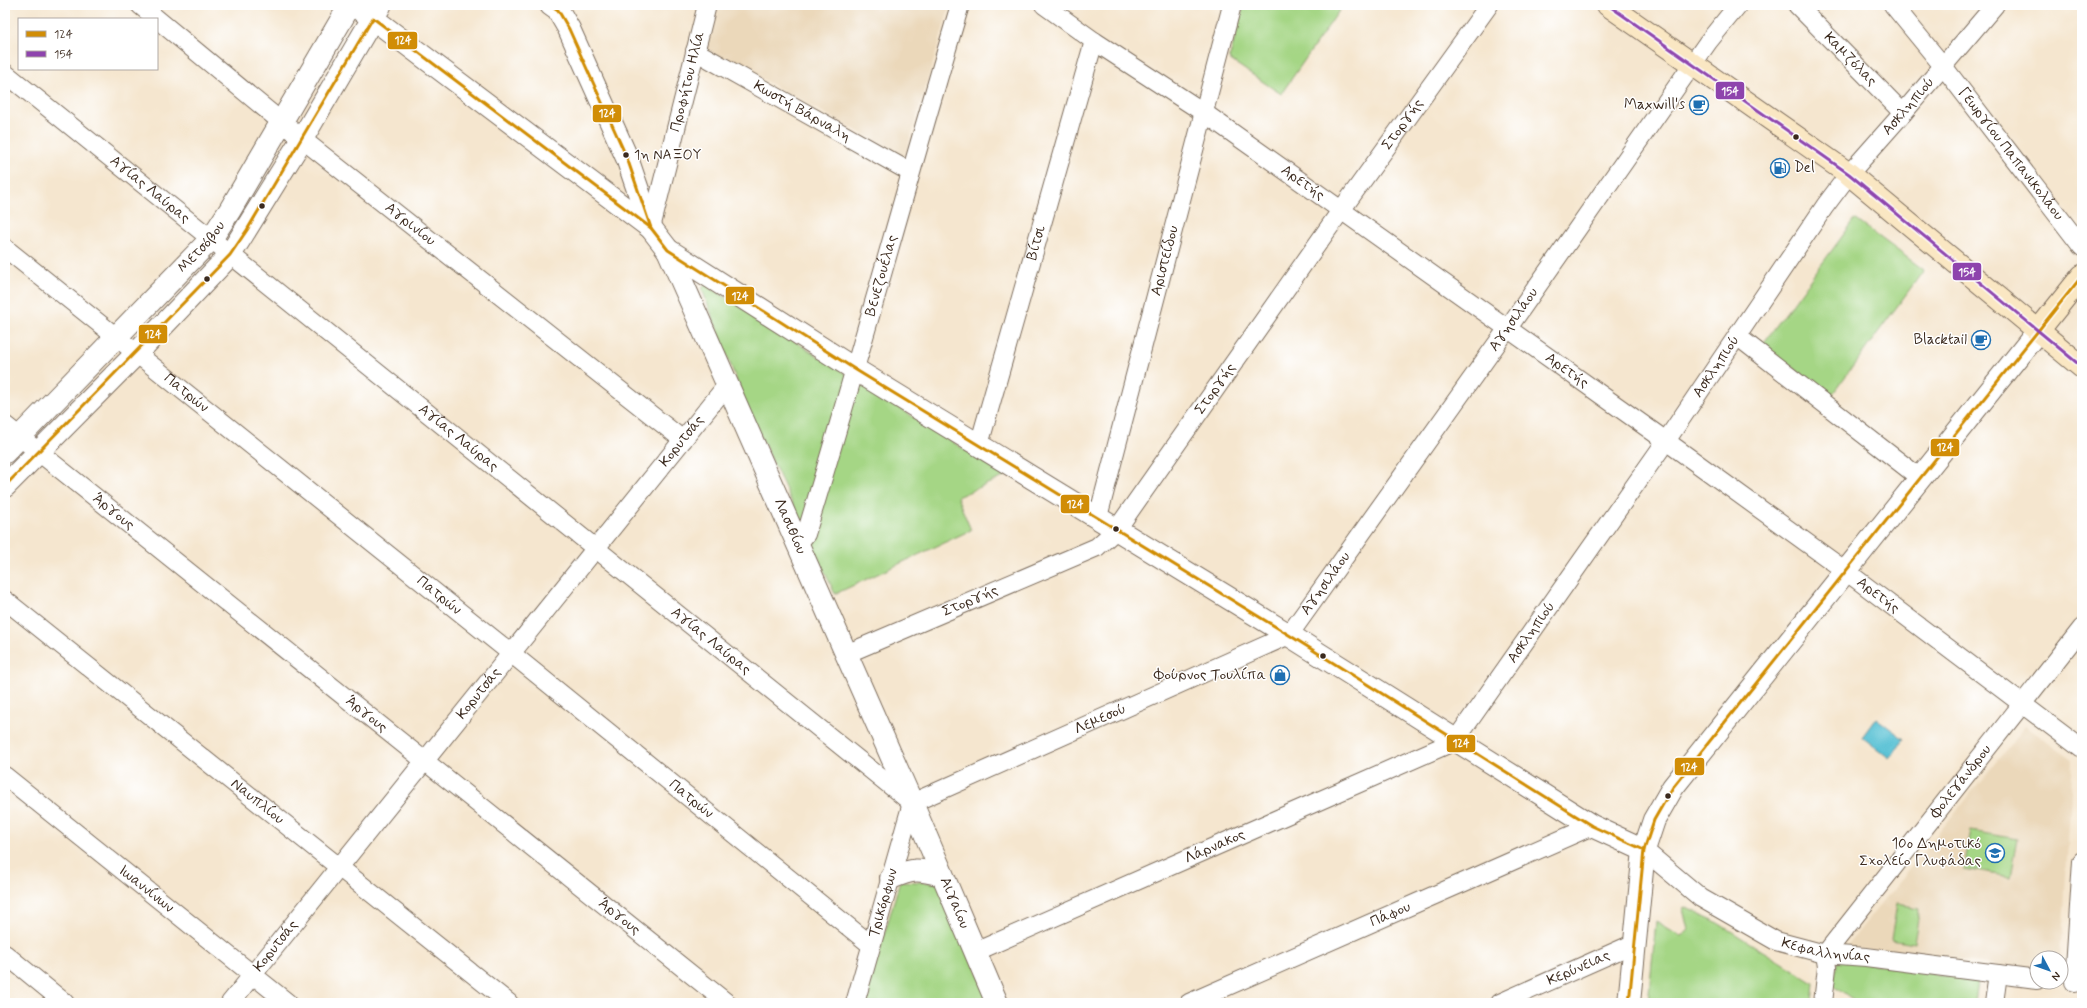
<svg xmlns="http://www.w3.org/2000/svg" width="2087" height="1008" viewBox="0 0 2087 1008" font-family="Mynerve,sans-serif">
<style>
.built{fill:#ebd8ba}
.green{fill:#a5d685;stroke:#708052}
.water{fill:#58c1d4;stroke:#4a7679}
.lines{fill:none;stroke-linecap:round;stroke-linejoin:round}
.minor-casing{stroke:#7c6c5c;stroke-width:20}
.tertiary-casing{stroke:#7c6c5c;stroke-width:24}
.secondary-casing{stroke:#7c6c5c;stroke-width:24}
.minor{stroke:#fff;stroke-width:18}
.tertiary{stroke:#fff;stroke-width:22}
.secondary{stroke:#fae7c3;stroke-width:22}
.bus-1-casing{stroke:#fff;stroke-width:6}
.bus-2-casing{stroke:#fff;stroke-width:6}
.bus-1{stroke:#d18d06;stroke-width:3}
.bus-2{stroke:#8e44ad;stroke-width:3}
.bus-dot{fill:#3b2a1e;stroke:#fff;stroke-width:1.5}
.labels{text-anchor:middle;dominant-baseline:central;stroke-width:3;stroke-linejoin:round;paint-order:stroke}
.bus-label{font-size:14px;fill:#3b2a1e;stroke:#fff;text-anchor:start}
.street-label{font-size:15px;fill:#3b2a1e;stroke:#fff}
.poi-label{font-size:15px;fill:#3b2a1e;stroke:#fff;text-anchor:end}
.line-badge{stroke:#fff;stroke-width:1.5}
.badge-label{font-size:11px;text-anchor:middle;font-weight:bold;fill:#fff}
</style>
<rect width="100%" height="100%" fill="#fff"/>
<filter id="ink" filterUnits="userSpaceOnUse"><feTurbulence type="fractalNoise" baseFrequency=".025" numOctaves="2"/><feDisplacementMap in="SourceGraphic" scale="8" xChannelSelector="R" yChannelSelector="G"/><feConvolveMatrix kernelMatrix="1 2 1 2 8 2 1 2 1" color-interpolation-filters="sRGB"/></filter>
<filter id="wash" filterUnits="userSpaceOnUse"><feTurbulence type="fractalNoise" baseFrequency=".012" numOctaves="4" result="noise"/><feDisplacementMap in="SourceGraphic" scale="16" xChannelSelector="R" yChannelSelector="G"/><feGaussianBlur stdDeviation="0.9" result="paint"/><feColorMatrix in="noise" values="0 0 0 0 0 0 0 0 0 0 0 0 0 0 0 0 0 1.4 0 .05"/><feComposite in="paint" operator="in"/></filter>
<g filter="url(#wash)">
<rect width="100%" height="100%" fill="#f5e6cf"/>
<g class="built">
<path d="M716 5H950L905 157 705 48Z"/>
<path d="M2025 726 2073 759 2061 958H2037V967L2004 966 1846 947Z"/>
</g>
<g class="green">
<path d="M1244 5H1343L1281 94 1229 59Z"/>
<path d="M1855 219 1924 270 1831 396 1762 345Z"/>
<path d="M705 284 1006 476 957 497 971 530 835 594 745 403 702 289Z"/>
<path d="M1971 831 2017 839 2010 877 1964 869Z"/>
<path d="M900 881 939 883 991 1003H864Z"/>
<path d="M1897 904 1920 908 1914 943 1891 939Z"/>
<path d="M1684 907 1713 920 1814 983 1812 1003H1648L1656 921 1681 936 1688 930 1683 909Z"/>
<path d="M1838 958 1978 981 1975 1003H1857L1833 985Z"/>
</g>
<path class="water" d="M1876 718 1904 739 1889 758 1862 737Z"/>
</g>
<g filter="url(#ink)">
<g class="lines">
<defs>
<g id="minor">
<path id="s1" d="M140 5 302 139 683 440"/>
<path id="s2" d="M1044 5 1094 41 1203 112 1666 441 1847 572 2082 749"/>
<path id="s3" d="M1797 5 1903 113"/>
<path id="s4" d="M1893 5 1943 66 2082 247"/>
<path id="s5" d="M695 51 910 172"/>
<path id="s6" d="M5 73 912 803"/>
<path id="s7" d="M651 228 707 5"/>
<path id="s8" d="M5 248 512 654 871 945"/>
<path d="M1737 336 1920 478"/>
<path id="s9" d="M5 425 727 1003"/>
<path id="s10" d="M979 445 1094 41"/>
<path id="s11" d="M1098 517 1232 5"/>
<path id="s12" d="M798 544 806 534C860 358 907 181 960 5"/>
<path id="s13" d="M5 600 509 1003"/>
<path id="s14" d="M846 654 1097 547 1117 529 1342 209 1489 5"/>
<path id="s15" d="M5 776 288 1003"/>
<path id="s16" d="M912 803 1289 635 1508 328 1708 42 1738 5"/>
<path id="s17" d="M1644 850 1701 898 1776 941 1825 954 1866 957 2037 979"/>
<path id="s18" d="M975 952 1455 741 1666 441 1825 206 1849 174 1903 113 1995 5"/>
<path d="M5 954 65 1003"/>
<path d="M2074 982 2082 861"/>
<path id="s19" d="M230 1003 727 385"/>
<path id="s20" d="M855 1003 912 803"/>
<path id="s21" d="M1189 1003 1592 826"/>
<path id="s22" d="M1500 1003 1635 943"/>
<path id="s23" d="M1823 1003 1827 967 1825 954 2082 628"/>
<path d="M1994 1003 1998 974"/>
</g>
<g id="tertiary">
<path d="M355 5 651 228 668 250 856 370 1289 635 1592 826 1644 850"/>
<path d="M551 5 558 10 569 29 627 158 651 228"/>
<path id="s24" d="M668 250 912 803 997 1003"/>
<path id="s25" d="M5 452 211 239 230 210 350 5"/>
<path d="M5 486 136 354 230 255 302 139 380 6"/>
<path d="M891 878C914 868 918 869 942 875"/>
<path d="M1629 1003 1644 850 1654 820 1673 787 2038 331"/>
</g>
<g id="secondary">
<path d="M1608 5 1849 174 2082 367"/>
<path d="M2038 331 2082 276"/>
</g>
</defs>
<use href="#minor" class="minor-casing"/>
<use href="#tertiary" class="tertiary-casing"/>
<use href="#secondary" class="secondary-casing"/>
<use href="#minor" class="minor"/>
<use href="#tertiary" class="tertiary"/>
<use href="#secondary" class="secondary"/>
<defs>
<g id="bus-1">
<path d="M551 5 558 10 569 29 627 158 651 228"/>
<path d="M5 486 230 255 247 230 373 18 651 228 668 250 856 370 1289 635 1592 826 1644 850"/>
<path d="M1629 1003 1644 850 1654 820 1673 787 2082 276"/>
</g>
<path id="bus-2" d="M1608 5 1849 174 2082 367"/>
</defs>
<use href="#bus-1" class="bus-1-casing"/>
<use href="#bus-2" class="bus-2-casing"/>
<use href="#bus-1" class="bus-1"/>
<use href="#bus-2" class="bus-2"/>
</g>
</g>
<defs>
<symbol id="cafe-ring" viewBox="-11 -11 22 22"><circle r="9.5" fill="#fff" stroke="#1f6fb2" stroke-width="1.5"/><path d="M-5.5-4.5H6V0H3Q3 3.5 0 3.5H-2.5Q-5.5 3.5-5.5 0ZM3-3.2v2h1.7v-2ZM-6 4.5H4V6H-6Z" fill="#1f6fb2"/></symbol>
<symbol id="fuel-ring" viewBox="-11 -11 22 22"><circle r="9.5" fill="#fff" stroke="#1f6fb2" stroke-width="1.5"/><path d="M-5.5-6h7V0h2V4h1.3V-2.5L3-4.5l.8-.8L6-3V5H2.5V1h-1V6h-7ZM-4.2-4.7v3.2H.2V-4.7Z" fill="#1f6fb2"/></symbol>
<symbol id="shop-ring" viewBox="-11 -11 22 22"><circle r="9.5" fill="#fff" stroke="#1f6fb2" stroke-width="1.5"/><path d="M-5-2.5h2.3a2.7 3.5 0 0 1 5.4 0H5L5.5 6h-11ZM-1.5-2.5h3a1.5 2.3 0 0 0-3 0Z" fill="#1f6fb2"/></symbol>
<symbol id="school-ring" viewBox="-11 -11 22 22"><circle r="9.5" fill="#fff" stroke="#1f6fb2" stroke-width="1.5"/><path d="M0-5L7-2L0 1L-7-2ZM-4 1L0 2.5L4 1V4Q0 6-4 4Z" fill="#1f6fb2"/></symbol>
</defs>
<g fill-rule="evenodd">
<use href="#cafe-ring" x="1688" y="94" width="22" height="22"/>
<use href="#fuel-ring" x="1769" y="157" width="22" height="22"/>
<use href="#cafe-ring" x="1970" y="329" width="22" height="22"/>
<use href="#shop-ring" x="1269" y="664" width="22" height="22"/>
<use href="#school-ring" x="1984" y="842" width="22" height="22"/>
</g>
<g class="bus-dot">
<circle cx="1796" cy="137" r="3.5"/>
<circle cx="626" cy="155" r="3.5"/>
<circle cx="262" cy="206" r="3.5"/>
<circle cx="207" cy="279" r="3.5"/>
<circle cx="1116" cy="529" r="3.5"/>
<circle cx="1323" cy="656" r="3.5"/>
<circle cx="1668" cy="796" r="3.5"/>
</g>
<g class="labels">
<g class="bus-label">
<text x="634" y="155">1η ΝΑΞΟΥ</text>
</g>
<g class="street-label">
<text stroke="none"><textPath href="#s3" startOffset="76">Καμζόλας</textPath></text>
<text stroke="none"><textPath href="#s7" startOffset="151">Προφήτου Ηλία</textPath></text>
<text stroke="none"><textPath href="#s18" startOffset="1305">Ασκληπιού</textPath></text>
<text stroke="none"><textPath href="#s5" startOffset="123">Κωστή Βάρναλη</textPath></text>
<text stroke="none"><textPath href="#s14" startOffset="795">Στοργής</textPath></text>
<text stroke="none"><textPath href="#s4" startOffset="190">Γεωργίου Παπανικολάου</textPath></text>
<text stroke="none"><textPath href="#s2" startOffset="314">Αρετής</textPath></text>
<text stroke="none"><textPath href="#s6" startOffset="186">Αγίας Λαύρας</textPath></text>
<text stroke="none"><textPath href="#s1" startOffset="348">Αγρινίου</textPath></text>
<text stroke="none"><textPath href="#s10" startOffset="210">Βίτσι</textPath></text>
<text stroke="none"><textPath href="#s25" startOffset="284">Μετσόβου</textPath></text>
<text stroke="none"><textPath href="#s11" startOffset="265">Αριστείδου</textPath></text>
<text stroke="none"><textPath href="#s12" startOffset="282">Βενεζουέλας</textPath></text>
<text stroke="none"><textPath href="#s16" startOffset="800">Αγησιλάου</textPath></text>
<text stroke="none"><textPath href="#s18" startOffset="981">Ασκληπιού</textPath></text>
<text stroke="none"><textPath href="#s2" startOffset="638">Αρετής</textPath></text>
<text stroke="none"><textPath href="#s14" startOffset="471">Στοργής</textPath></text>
<text stroke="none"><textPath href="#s8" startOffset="232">Πατρών</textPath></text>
<text stroke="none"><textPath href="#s6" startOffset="582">Αγίας Λαύρας</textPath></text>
<text stroke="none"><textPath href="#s19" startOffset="721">Κορυτσάς</textPath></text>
<text stroke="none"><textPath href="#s9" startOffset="139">Άργους</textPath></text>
<text stroke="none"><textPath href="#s24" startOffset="302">Λασιθίου</textPath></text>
<text stroke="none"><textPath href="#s16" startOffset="476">Αγησιλάου</textPath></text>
<text stroke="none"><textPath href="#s2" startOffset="1022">Αρετής</textPath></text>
<text stroke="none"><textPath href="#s8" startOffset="556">Πατρών</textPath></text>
<text stroke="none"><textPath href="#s14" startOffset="135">Στοργής</textPath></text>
<text stroke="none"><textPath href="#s18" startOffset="657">Ασκληπιού</textPath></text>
<text stroke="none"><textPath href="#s6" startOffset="906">Αγίας Λαύρας</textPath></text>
<text stroke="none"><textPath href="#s19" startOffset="397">Κορυτσάς</textPath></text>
<text stroke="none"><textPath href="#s9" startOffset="463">Άργους</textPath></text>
<text stroke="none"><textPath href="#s16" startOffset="206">Λεμεσού</textPath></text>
<text stroke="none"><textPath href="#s23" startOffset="269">Φολεγάνδρου</textPath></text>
<text stroke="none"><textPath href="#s8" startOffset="880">Πατρών</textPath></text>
<text stroke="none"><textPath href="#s13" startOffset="323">Ναυπλίου</textPath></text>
<text stroke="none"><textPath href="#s18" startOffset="262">Λάρνακος</textPath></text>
<text stroke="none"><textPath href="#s15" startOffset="181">Ιωαννίνων</textPath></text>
<text stroke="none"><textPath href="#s20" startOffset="104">Τρικόρφων</textPath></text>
<text stroke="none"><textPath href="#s24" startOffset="713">Αιγαίου</textPath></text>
<text stroke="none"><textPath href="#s21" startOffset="220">Πάφου</textPath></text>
<text stroke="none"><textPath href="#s9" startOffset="787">Άργους</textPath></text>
<text stroke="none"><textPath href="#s19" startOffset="73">Κορυτσάς</textPath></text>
<text stroke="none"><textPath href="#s17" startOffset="212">Κεφαλληνίας</textPath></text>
<text stroke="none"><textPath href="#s22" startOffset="86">Κερύνειας</textPath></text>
</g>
<g class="poi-label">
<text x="1685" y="105">Maxwill's</text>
<text x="1794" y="168" text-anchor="start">Del</text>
<text x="1967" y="340">Blacktail</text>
<text x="1266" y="675">Φούρνος Τουλίπα</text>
<text x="1981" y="844">10o Δημοτικό<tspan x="1981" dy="17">Σχολείο Γλυφάδας</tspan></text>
</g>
</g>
<g class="line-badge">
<rect x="387" y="31" width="31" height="19" rx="4" fill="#d18d06"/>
<rect x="1715" y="81" width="30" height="19" rx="4" fill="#8e44ad"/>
<rect x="592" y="104" width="30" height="19" rx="4" fill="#d18d06"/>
<rect x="1952" y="262" width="30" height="19" rx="4" fill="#8e44ad"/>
<rect x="725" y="286" width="30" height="19" rx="4" fill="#d18d06"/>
<rect x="138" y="324" width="30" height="20" rx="4" fill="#d18d06"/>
<rect x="1930" y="438" width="30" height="19" rx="4" fill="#d18d06"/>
<rect x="1060" y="494" width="30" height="20" rx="4" fill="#d18d06"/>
<rect x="1446" y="734" width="30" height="19" rx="4" fill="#d18d06"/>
<rect x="1674" y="757" width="31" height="19" rx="4" fill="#d18d06"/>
</g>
<g class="badge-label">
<text x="403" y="44">124</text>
<text x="1730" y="95">154</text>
<text x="607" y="117">124</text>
<text x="1967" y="276">154</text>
<text x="740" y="300">124</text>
<text x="153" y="338">124</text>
<text x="1945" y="451">124</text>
<text x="1075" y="508">124</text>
<text x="1461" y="747">124</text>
<text x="1689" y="771">124</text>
</g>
<rect width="2087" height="1008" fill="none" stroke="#fff" stroke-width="20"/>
<rect x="18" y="18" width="140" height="52" fill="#ffffff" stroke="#b1aaa5"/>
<rect x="26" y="31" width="20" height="6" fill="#d18d06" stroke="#b1aaa5"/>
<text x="54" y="38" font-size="12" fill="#3b2a1e">124</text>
<rect x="26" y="51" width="20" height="6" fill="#8e44ad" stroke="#b1aaa5"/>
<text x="54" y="58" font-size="12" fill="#3b2a1e">154</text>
<g transform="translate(2049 970) rotate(131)"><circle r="19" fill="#ffffff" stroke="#b1aaa5"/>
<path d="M0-3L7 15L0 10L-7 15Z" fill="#1f6fb2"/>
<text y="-6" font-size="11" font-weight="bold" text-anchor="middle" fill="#3b2a1e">N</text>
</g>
</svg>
